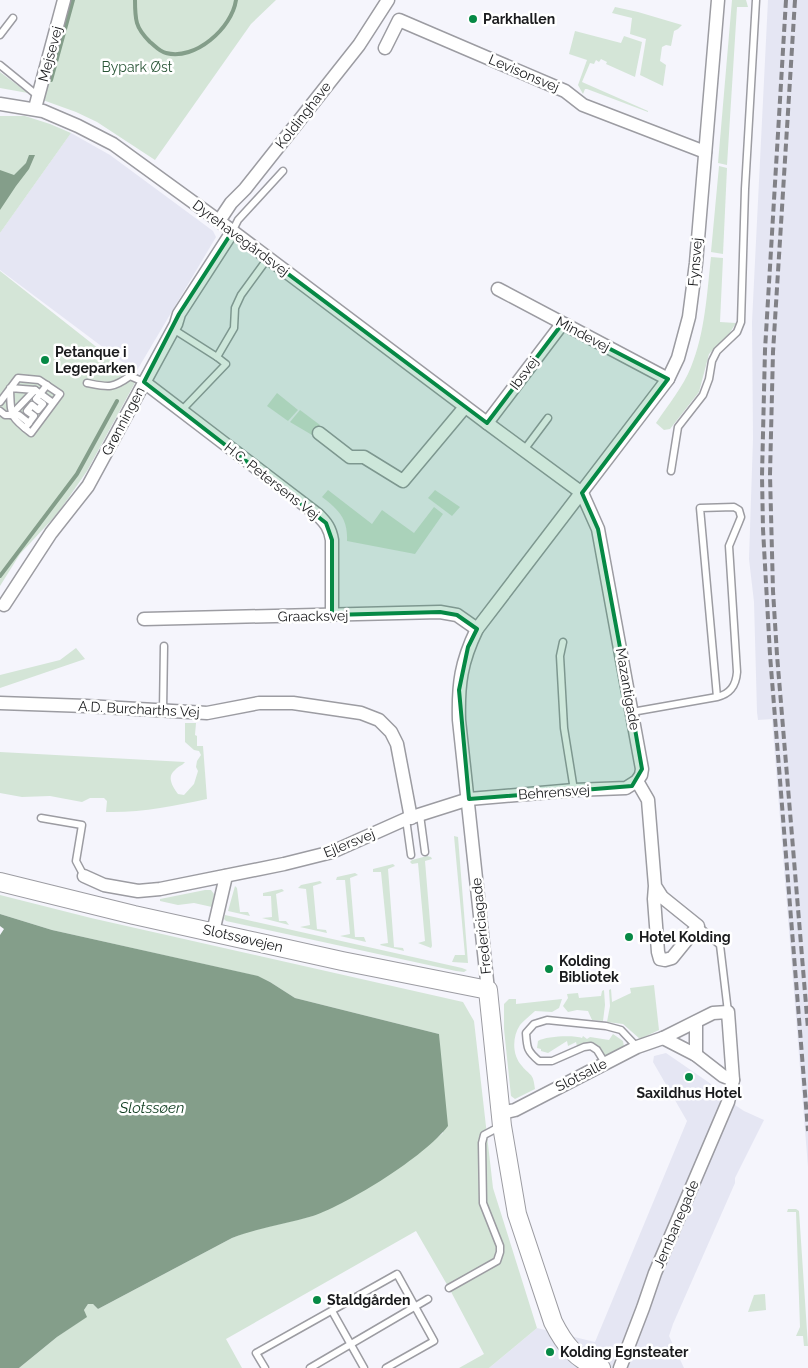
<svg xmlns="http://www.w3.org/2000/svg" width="808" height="1368" viewBox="0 0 808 1368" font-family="Raleway,sans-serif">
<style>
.built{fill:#e5e6f3}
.green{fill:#d4e5d7}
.water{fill:#849e8a}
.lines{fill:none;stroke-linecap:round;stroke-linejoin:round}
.stream{stroke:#849e8a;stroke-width:4}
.lane-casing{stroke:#9c9ca2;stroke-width:9}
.street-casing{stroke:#9c9ca2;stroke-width:15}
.secondary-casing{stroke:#9c9ca2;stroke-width:20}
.lane{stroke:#fff;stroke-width:6}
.street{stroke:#fff;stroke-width:12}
.secondary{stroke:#fff;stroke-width:18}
.rail{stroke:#818186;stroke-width:4;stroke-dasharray:8 4;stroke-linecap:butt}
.marked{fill:#068945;fill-opacity:0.2;stroke:#068945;stroke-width:4;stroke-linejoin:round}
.poi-dot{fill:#068945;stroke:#fff;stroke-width:2}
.labels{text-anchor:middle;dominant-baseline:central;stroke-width:5;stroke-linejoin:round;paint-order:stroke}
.poi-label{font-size:14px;font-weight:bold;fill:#1a1b1d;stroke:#fff;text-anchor:start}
.street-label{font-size:14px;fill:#1a1b1d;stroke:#fff}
.park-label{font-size:14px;fill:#2a5637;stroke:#fff}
.water-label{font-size:15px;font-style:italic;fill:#0f3d20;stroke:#fff}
</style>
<rect width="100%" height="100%" fill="#f5f5fc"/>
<g class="built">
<path d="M768 0H808V1167L772 719 758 720 757 712 754 602 749 559 753 439 752 322Z"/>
<path d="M71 133 110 155 213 231 216 237 136 372 0 270V233Z"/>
<path d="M666 1053 711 1084 714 1091 744 1111 764 1120 735 1178V1183L673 1324 669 1336 684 1368H489L537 1328 595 1342 687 1121 653 1062 654 1056Z"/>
</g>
<g class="green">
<path d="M69 0H276L251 24 155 160 97 122 76 112 40 99Z"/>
<path d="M732 0H746L748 7H737L727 165 718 163Z"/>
<path d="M615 7 638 12 682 25 678 29 674 31 671 46 666 45 662 47 660 61 666 65 663 86 640 75 646 39 630 34 632 18 612 13Z"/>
<path d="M575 31 621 43 624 36 642 42 635 77 606 64 607 62 601 59 599 62 596 60 594 64 590 63 582 82 648 111V112L587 89H585L583 94 578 85 587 60 569 54Z"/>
<path d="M0 72 28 93 0 88Z"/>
<path d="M0 116H25L50 124 71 133 0 233Z"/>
<path d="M719 166 727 168 723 254 711 252Z"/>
<path d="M711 257 723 258 720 322 736 323 729 334 709 354 699 392 670 429 664 430 656 423C668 405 683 387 691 367 705 333 707 293 711 257Z"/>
<path d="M0 271 137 379 87 471 58 513 20 554 0 586Z"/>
<path d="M277 393 298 410 288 421 267 406Z"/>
<path d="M300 410 320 425 312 435 290 422Z"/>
<path d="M328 490 372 524 382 510 414 533 434 507 443 514 415 554 347 541C348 519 339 510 322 497Z"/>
<path d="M435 490 460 507 452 516 428 498Z"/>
<path d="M76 648 85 659 0 688V675L60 660Z"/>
<path d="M185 723H196L195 735 197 736V746H203L207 799C174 806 140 813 106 812L107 801 104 798H90L82 802 50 796 22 797 0 793V752L185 762C182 766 178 766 175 770 166 777 173 787 178 794L184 795 194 784 198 771 196 767 197 761 201 755 199 751 194 750 185 742Z"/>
<path d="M454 836 458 837 468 963 452 962 455 955H465Z"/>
<path d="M427 856 431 857 432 859 425 861 432 946 431 948 418 943 425 941 418 863 412 864 410 862 412 860Z"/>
<path d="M393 864 395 866 388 869 394 947 403 948 404 951 380 945 381 944 388 943 381 872H373V869Z"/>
<path d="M355 873 358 875 350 878 355 937H364L366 942 340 936 350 934 345 880H336L337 877Z"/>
<path d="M320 881 322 883 313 886 317 929 326 930 327 933 300 927 310 925 306 889 298 888 301 885Z"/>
<path d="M235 886 237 888 240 912H248L250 916 228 911Z"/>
<path d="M282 889 284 891 276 894 279 921H286L289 925 262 918 272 917 271 896H263V893Z"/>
<path d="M205 890H211L214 894 212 907 194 903 178 905 160 901V899Z"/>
<path d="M0 895 91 918 463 1002 474 1021 493 1188 537 1328 489 1368H459L484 1354 449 1288 416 1231 226 1339 242 1368H19L57 1337 86 1317 84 1310 88 1304H93L98 1309 232 1238 247 1232 313 1216 410 1160 443 1133 439 1034 295 998 270 982 257 976 52 930 0 914Z"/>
<path d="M225 915 462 968 467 970 464 972 456 971 226 921 224 919Z"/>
<path d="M654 985 659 1030 640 1039 623 1024 607 1022 610 1006 609 990 611 989 612 1002 631 993 630 988Z"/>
<path d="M604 990 605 1005 603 1021 592 1020 588 1011 577 1010 568 1012 563 1006 568 998 567 994 578 993 579 998 601 996 602 991Z"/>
<path d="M509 999H516V1004L562 999 559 1008 552 1012 535 1011C530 1016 524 1020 520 1025 512 1037 512 1055 522 1066 531 1077 533 1072 535 1089L515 1099 511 1096 504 1029V1004Z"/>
<path d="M613 1034 623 1041 624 1047 605 1056 599 1046 590 1042 577 1046 576 1042 568 1046 567 1041 548 1053 541 1051V1049L537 1048 538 1041C546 1036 574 1035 582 1038L583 1036 587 1039 590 1037 609 1040Z"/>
<path d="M788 1209H796L799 1211 808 1346H804L803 1336H796L800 1327 796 1212H787Z"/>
<path d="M765 1294 766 1310 748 1312 754 1295Z"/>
</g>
<g class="water">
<path d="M29 155H35L29 169 16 186 0 210V170L14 175 26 163Z"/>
<path d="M0 914 52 930 258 976 270 982 295 998 439 1034 448 1126C424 1157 350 1203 313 1216 286 1224 258 1228 232 1238L98 1309 93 1304H88L84 1310 87 1317 57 1337 19 1368H0V935L4 929 0 926Z"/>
</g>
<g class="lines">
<g class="stream">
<path d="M135 0C135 7 135 16 137 23 139 30 145 37 150 42 155 46 160 52 166 53 195 61 232 28 236 0"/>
<path d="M51 80 73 0"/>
<path d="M0 576 77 474 117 401"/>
</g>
<defs>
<g id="lane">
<path d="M0 35 13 18"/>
<path d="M0 65 38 96"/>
<path d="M232 232 238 220 283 171"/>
<path d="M173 329 217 357 234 328 235 308 241 295 268 258"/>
<path d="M87 383C108 387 112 389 130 376L144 382"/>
<path d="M0 402 18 378 39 380 60 394 31 433C9 416 11 416 10 388L35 390 53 403"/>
<path d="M182 410 226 364 217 357"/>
<path d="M0 411 5 415H19L29 423"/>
<path d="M11 415 35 390"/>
<path d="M25 428 34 416 27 411 32 405 38 410 43 404 36 399 47 385"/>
<path d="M524 450 548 418"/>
<path d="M671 471 678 427 703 395 709 379 712 361 717 351 737 332 741 322 745 189 756 0"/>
<path d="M563 642 560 656 564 728 574 790"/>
<path d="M163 711 164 646"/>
<path d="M632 712 717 697C730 694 736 686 737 672L729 546 739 522 741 517 739 510 734 507 700 508 717 697"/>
<path d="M420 815 425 852"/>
<path d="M41 818 82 825 76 861 84 876"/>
<path d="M406 819 411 855"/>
<path d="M698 926 720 945 728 1012"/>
<path d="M605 1063 597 1050 591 1046 584 1047 552 1061H539C527 1051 527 1048 526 1033L534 1024 547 1020 606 1026 621 1030 637 1047"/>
<path d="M449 1288 497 1261 500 1252V1246L483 1203 482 1143 484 1135 501 1126"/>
<path d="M332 1311 364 1368"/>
<path d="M265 1368 256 1353 397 1274 434 1341 386 1368"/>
<path d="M310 1368 428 1299"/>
</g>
<g id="street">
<path d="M385 48 399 20 565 91 583 105 705 152"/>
<path d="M0 104 43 111 78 126 113 144 219 221 487 423 582 493 598 529 642 769 641 775 637 781 626 788 574 790 469 799 406 819 332 852 284 864 160 889 138 891 104 885 84 876"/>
<path d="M35 108 64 0"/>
<path d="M219 221 231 203 245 189 359 45 388 0"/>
<path d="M498 289 668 379"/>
<path d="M144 382 318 515C326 523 330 528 332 540V615"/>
<path d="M487 423 562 324"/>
<path d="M319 433 350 457H364L403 481 465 407"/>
<path d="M4 605 51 533 88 486 176 324 179 314 232 232"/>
<path d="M144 619 440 612 457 615 477 629"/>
<path d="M0 703 86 706 207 713 259 703H293L361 713 379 720 391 732 397 744 411 818"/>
<path d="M637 781 648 800 655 886 654 899 658 952 660 959 665 960 672 958 698 926 662 897 655 886"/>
<path d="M213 932 226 876"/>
<path d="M488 990 459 720C458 684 461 662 477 629L668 379 678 358 689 317 696 263 718 0"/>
<path d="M663 1038 696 1055 723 1076 733 1080"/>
<path d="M696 1055V1022"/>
<path d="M501 1113 515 1110 637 1047 663 1038 713 1013 728 1012 733 1080 728 1102 655 1273 643 1308 620 1368"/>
</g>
<path id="secondary" d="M0 882 134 915 342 961 488 990 502 1126 517 1214 553 1322C564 1344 577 1361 601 1368"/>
</defs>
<use href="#lane" class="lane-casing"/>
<use href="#street" class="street-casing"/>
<use href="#secondary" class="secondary-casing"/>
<use href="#lane" class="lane"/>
<use href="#street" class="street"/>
<use href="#secondary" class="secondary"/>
<g class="rail">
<path d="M786 0 765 350 762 476 763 529 770 655 808 1131"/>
<path d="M795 0 773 352 770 475 773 591 777 655 808 1029"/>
</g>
</g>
<path class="marked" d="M232 232 487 423 562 324 668 379 582 493 598 529 632 712 642 769 632 786 469 799 459 690 468 647 477 629 457 615 440 612 332 615V540L326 523 144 382 179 314Z"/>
<g class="poi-dot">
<circle cx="473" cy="19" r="5"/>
<circle cx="45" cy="360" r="5"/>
<circle cx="629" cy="937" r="5"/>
<circle cx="549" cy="969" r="5"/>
<circle cx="689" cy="1077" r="5"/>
<circle cx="317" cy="1300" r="5"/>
<circle cx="550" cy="1352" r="5"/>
</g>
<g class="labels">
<g class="poi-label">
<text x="483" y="19">Parkhallen</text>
<text x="55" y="352">Petanque i<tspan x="55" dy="16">Legeparken</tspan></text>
<text x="639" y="937">Hotel Kolding</text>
<text x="559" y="961">Kolding<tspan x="559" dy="16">Bibliotek</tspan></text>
<text x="689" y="1093" text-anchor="middle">Saxildhus Hotel</text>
<text x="327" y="1300">Staldgården</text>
<text x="560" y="1352">Kolding Egnsteater</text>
</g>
<g class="street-label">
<text transform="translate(50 54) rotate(-75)">Mejsevej</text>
<text transform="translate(524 73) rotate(23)">Levisonsvej</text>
<text transform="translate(303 115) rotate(-52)">Koldinghave</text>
<text transform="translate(241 238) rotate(37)">Dyrehavegårdsvej</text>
<text transform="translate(695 262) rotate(-85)">Fynsvej</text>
<text transform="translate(583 334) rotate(28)">Mindevej</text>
<text transform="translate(524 373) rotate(-53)">Ibsvej</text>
<text transform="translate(123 421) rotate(-62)">Grønningen</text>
<text transform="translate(272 481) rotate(38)">H.C. Petersens Vej</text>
<text transform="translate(313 616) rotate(-1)">Graacksvej</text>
<text transform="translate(628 689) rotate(80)">Mazantigade</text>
<text transform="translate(139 709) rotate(3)">A.D. Burcharths Vej</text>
<text transform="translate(554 792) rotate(-4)">Behrensvej</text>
<text transform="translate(349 843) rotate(-22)">Ejlersvej</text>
<text transform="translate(481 926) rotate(-96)">Fredericiagade</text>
<text transform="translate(243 938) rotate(13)">Slotssøvejen</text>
<text transform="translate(581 1075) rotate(-27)">Slotsalle</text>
<text transform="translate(676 1224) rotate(-67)">Jernbanegade</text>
</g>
<g class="park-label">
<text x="137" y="67">Bypark Øst</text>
</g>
<g class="water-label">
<text x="152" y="1108">Slotssøen</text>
</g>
</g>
</svg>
